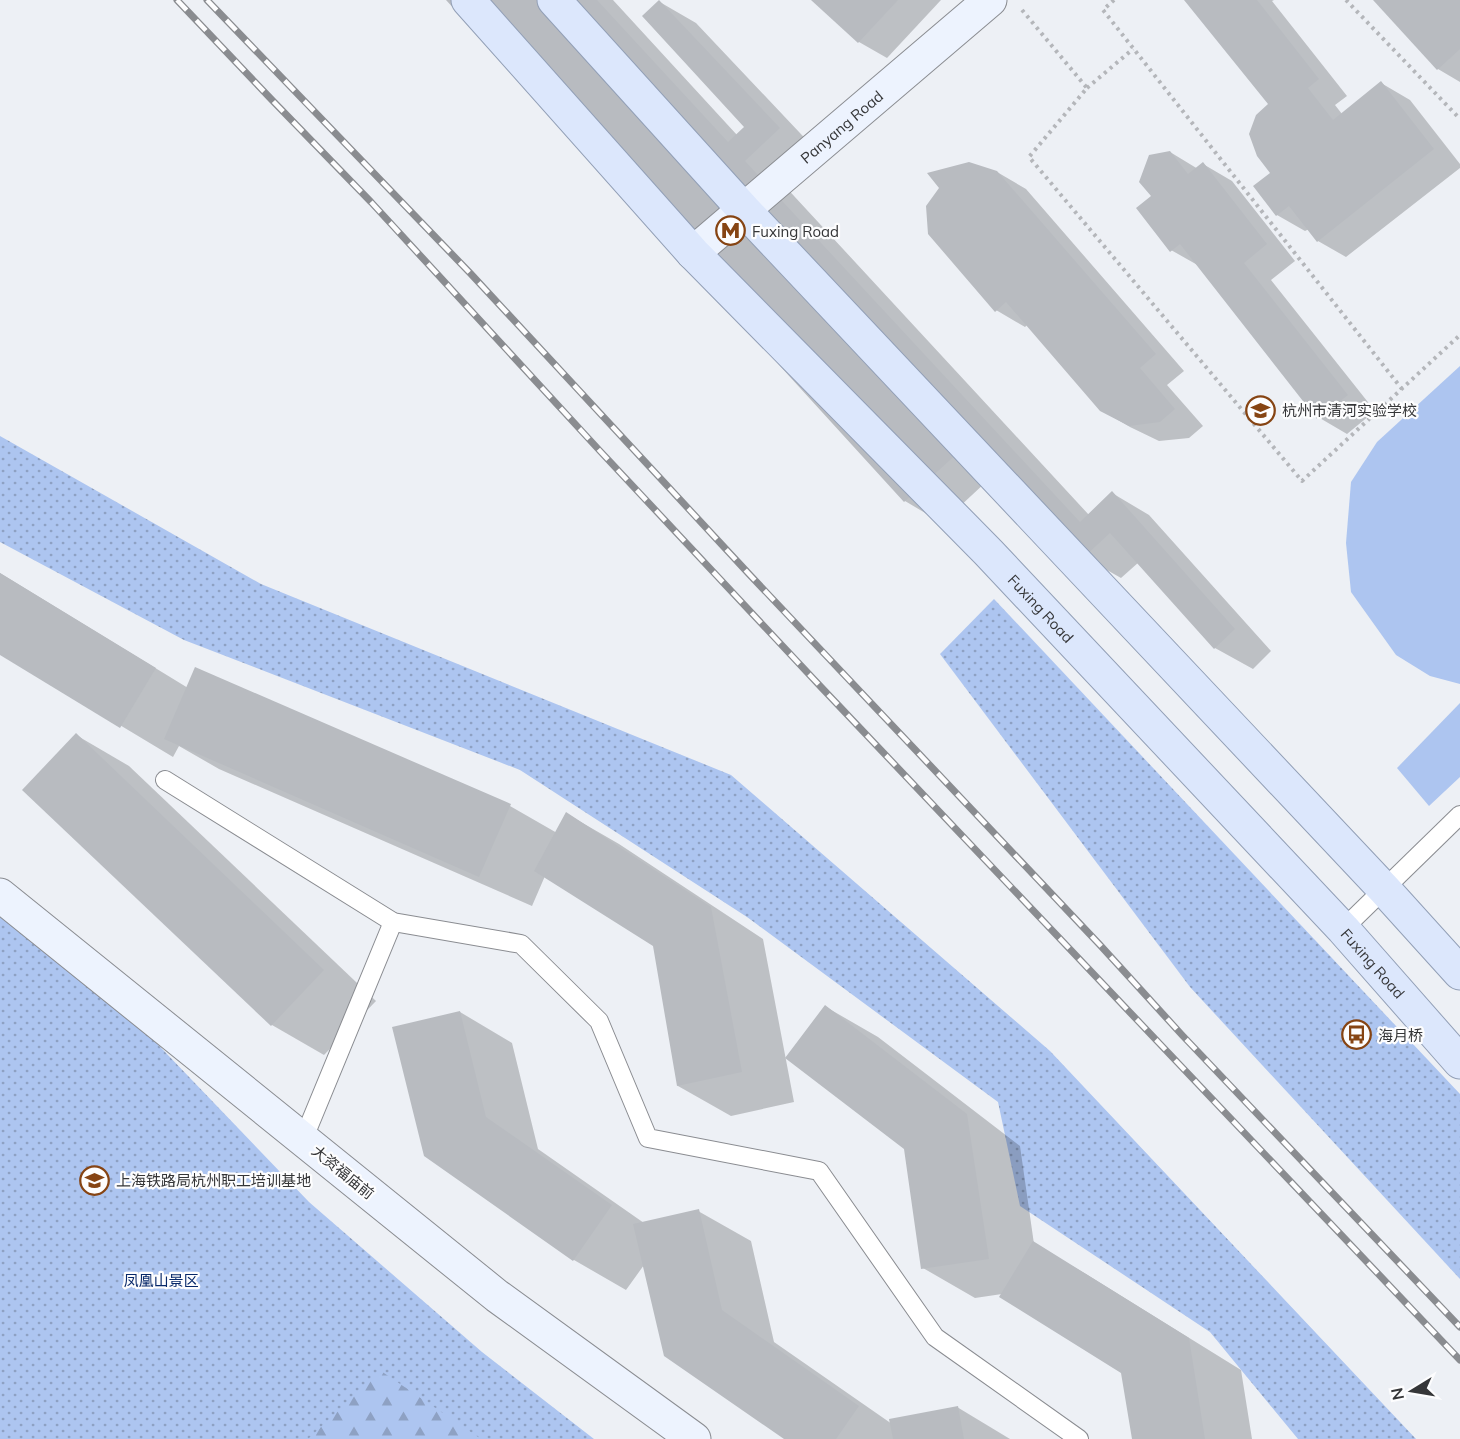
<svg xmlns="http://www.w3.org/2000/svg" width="1460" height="1439" viewBox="0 0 1460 1439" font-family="Mulish,'Noto Sans SC',sans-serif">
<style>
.grass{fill:url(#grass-dots)}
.forest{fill:url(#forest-firs)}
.pitch{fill:#adc5f0}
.shadow{fill:#0003}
.building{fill:#b8bbc0}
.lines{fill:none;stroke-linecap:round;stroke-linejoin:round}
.lane-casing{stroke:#8a8c91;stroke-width:20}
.secondary-casing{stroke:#8a8c91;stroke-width:35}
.primary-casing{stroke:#929fb6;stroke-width:35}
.path{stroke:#b4b6ba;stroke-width:4;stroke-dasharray:3 4.5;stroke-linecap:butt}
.lane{stroke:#fff;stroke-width:18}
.secondary{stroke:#edf3fe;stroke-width:33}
.primary{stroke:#dce7fc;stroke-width:33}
.rail-casing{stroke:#8a8c90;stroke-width:7}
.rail{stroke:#fdfdfe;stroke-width:4.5;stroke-dasharray:14;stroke-linecap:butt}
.labels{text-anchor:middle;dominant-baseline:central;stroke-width:4.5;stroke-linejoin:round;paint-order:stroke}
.street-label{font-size:15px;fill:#353638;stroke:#fdfdfe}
.poi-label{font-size:15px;fill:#353638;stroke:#fdfdfe;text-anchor:start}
.park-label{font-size:15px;fill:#072869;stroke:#fdfdfe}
</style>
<defs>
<pattern id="grass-dots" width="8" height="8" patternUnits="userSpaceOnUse" patternTransform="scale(1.5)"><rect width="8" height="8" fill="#adc5f0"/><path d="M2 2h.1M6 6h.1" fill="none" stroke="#8ea1c3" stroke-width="1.8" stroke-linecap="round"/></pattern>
<pattern id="forest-firs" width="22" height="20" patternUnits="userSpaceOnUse" patternTransform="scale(1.5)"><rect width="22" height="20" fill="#adc5f0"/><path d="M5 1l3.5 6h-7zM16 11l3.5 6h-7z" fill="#8ea1c3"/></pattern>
</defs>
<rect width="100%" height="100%" fill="#edf0f5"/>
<g class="grass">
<path d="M0 436 261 584 731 775 1050 1051 1416 1439H1298L1210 1332 1020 1206 998 1102 747 917 520 770 184 640 0 542Z"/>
<path d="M994 599 1460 1094V1279L1190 987 940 654Z"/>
<path d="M0 880 309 1202 482 1352 594 1439H0Z"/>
</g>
<path class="forest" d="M381 1371 481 1439H308Z"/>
<g class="pitch">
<path d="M1460 366V684L1430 676 1396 655 1351 592 1346 543 1351 482 1377 442Z"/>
<path d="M1460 703V777L1429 806 1397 768Z"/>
</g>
<g class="shadow">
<path d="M448 0H613L737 135 747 127 658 1 696 23 816 150 782 183 1089 515 1112 493 1149 515 1271 651 1253 669 1215 648 1139 562 1121 578 1084 557 1001 468 942 523 905 501Z"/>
<path d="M814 0H941L887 58 859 42Z"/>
<path d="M1186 0H1274L1272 1 1347 96 1335 105 1342 114 1381 83 1410 100 1460 164V168L1346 257 1318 241 1309 229 1305 231 1277 215 1272 173 1270 104Z"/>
<path d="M1375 0H1460V82L1438 69Z"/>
<path d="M1170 152 1198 169 1203 164 1232 181 1295 261 1271 280 1375 411 1347 434 1318 417 1201 267 1171 250 1153 196Z"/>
<path d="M997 172 1026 189 1184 371 1167 385 1203 426 1189 438 1159 441 1130 427 1101 410 1028 324 1025 327 996 310Z"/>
<path d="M0 573 188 688 510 806 557 833 567 814 619 844 763 939 794 1102 731 1116 678 1086 655 945 545 876 532 906 219 769 179 746 173 757 0 653Z"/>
<path d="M76 735 129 766 376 1001 324 1055 272 1025Z"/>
<path d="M826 1007 878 1037 1020 1146 1034 1244 1086 1274 1241 1370 1252 1439H1133L1122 1372 1002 1294 975 1298 923 1268 905 1148Z"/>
<path d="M460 1012 512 1043 538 1149 644 1223 698 1211 751 1241 774 1342 892 1424 957 1407 1010 1439H786L644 1265 626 1290 574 1260 425 1155Z"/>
</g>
<g class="building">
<path d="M446 0H597L728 142 744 127 642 16 659 0 780 128 745 161 1080 522 1112 491 1235 629 1214 649 1110 533 1083 558 972 440 904 502Z"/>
<path d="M811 0H898L858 43Z"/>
<path d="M1184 0H1257L1319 79 1308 88 1333 120 1381 81 1434 149 1317 242 1289 206 1276 216 1253 186 1270 173 1257 156 1249 134 1256 115 1268 104Z"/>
<path d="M1373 0H1460V49L1437 70Z"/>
<path d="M1170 151 1188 174 1203 162 1267 244 1244 263 1348 395 1317 419 1180 244 1170 252 1136 208 1151 196 1139 182 1149 155Z"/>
<path d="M969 162 997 171 1156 354 1140 368 1175 409 1160 422 1129 426 1100 411 1006 302 995 312 928 234 926 206 939 188 927 173Z"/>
<path d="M0 573 156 668 120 728 0 655Z"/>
<path d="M195 667 511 804 479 877 164 739Z"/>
<path d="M76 733 324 970 271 1026 22 790Z"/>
<path d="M566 812 711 907 742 1072 677 1086 653 946 534 871Z"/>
<path d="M825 1005 967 1114 989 1259 921 1269 904 1149 785 1058Z"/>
<path d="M460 1011 486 1117 612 1205 573 1261 424 1156 392 1027Z"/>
<path d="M699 1209 722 1310 859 1406 836 1439H784L664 1356 633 1224Z"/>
<path d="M1033 1241 1189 1338 1205 1439H1132L1121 1373 999 1297Z"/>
<path d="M958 1406 964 1439H893L889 1419Z"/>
</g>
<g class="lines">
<defs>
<g id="lane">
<path d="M165 780 393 922 521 944 599 1021 648 1138 819 1171 935 1337 1079 1439"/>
<path d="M1343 929 1460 815"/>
<path d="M303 1140 393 922"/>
</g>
<g id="secondary">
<path id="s1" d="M693 253 990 0"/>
<path d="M0 895 497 1296 694 1439"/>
</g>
<g id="primary">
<path id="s2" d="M468 0 693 253 988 552 1343 929 1460 1062"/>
<path d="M554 0 744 210 1384 889 1460 973"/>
</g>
</defs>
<use href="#lane" class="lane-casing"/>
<use href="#secondary" class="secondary-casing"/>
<use href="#primary" class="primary-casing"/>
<g class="path">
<path d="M1114 0 1103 10 1402 389"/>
<path d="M1346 0 1460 119"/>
<path d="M1022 10 1087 88 1029 157 1302 481 1460 335"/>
<path d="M1087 88 1133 49"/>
</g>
<use href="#lane" class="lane"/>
<use href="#secondary" class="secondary"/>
<use href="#primary" class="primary"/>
<defs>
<g id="rail">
<path d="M177 0 272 100 371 202 600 451 821 687 1460 1360"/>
<path d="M207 0 471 274 749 574 1100 945 1182 1035 1460 1327"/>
</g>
</defs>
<use href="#rail" class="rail-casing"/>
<use href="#rail" class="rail"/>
</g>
<defs>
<symbol id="metro-ring" viewBox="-11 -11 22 22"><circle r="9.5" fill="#fdfdfe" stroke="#864413" stroke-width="1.5"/><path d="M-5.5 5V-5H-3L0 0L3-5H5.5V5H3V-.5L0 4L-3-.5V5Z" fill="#864413"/></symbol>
<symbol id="school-ring" viewBox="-11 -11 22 22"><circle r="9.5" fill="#fdfdfe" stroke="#864413" stroke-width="1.5"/><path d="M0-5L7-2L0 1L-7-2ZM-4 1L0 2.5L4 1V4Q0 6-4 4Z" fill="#864413"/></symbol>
<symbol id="bus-ring" viewBox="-11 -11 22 22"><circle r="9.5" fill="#fdfdfe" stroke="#864413" stroke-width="1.5"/><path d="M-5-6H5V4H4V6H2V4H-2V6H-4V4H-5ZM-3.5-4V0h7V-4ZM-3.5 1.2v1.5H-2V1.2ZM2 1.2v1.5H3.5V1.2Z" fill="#864413"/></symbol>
</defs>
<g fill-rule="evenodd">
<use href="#metro-ring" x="714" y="214" width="33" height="33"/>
<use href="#school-ring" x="1244" y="394" width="33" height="33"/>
<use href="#bus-ring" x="1340" y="1018" width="33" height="33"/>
<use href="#school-ring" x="78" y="1164" width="33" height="33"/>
</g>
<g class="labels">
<g class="street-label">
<text stroke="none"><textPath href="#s1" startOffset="195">Panyang Road</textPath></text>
<text stroke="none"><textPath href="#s2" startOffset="836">Fuxing Road</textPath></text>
<text stroke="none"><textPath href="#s2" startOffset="1322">Fuxing Road</textPath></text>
<text transform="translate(343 1172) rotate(39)">大资福庙前</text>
</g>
<g class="poi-label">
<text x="752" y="231">Fuxing Road</text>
<text x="1282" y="410">杭州市清河实验学校</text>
<text x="1378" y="1035">海月桥</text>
<text x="116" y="1180">上海铁路局杭州职工培训基地</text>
</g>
<g class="park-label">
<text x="161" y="1280">凤凰山景区</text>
</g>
</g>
<g transform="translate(1412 1391) rotate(259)" stroke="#fdfdfe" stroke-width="4.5" paint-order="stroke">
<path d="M0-4.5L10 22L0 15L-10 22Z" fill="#353638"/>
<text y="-9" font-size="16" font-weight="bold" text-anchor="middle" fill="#353638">N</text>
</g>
</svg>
